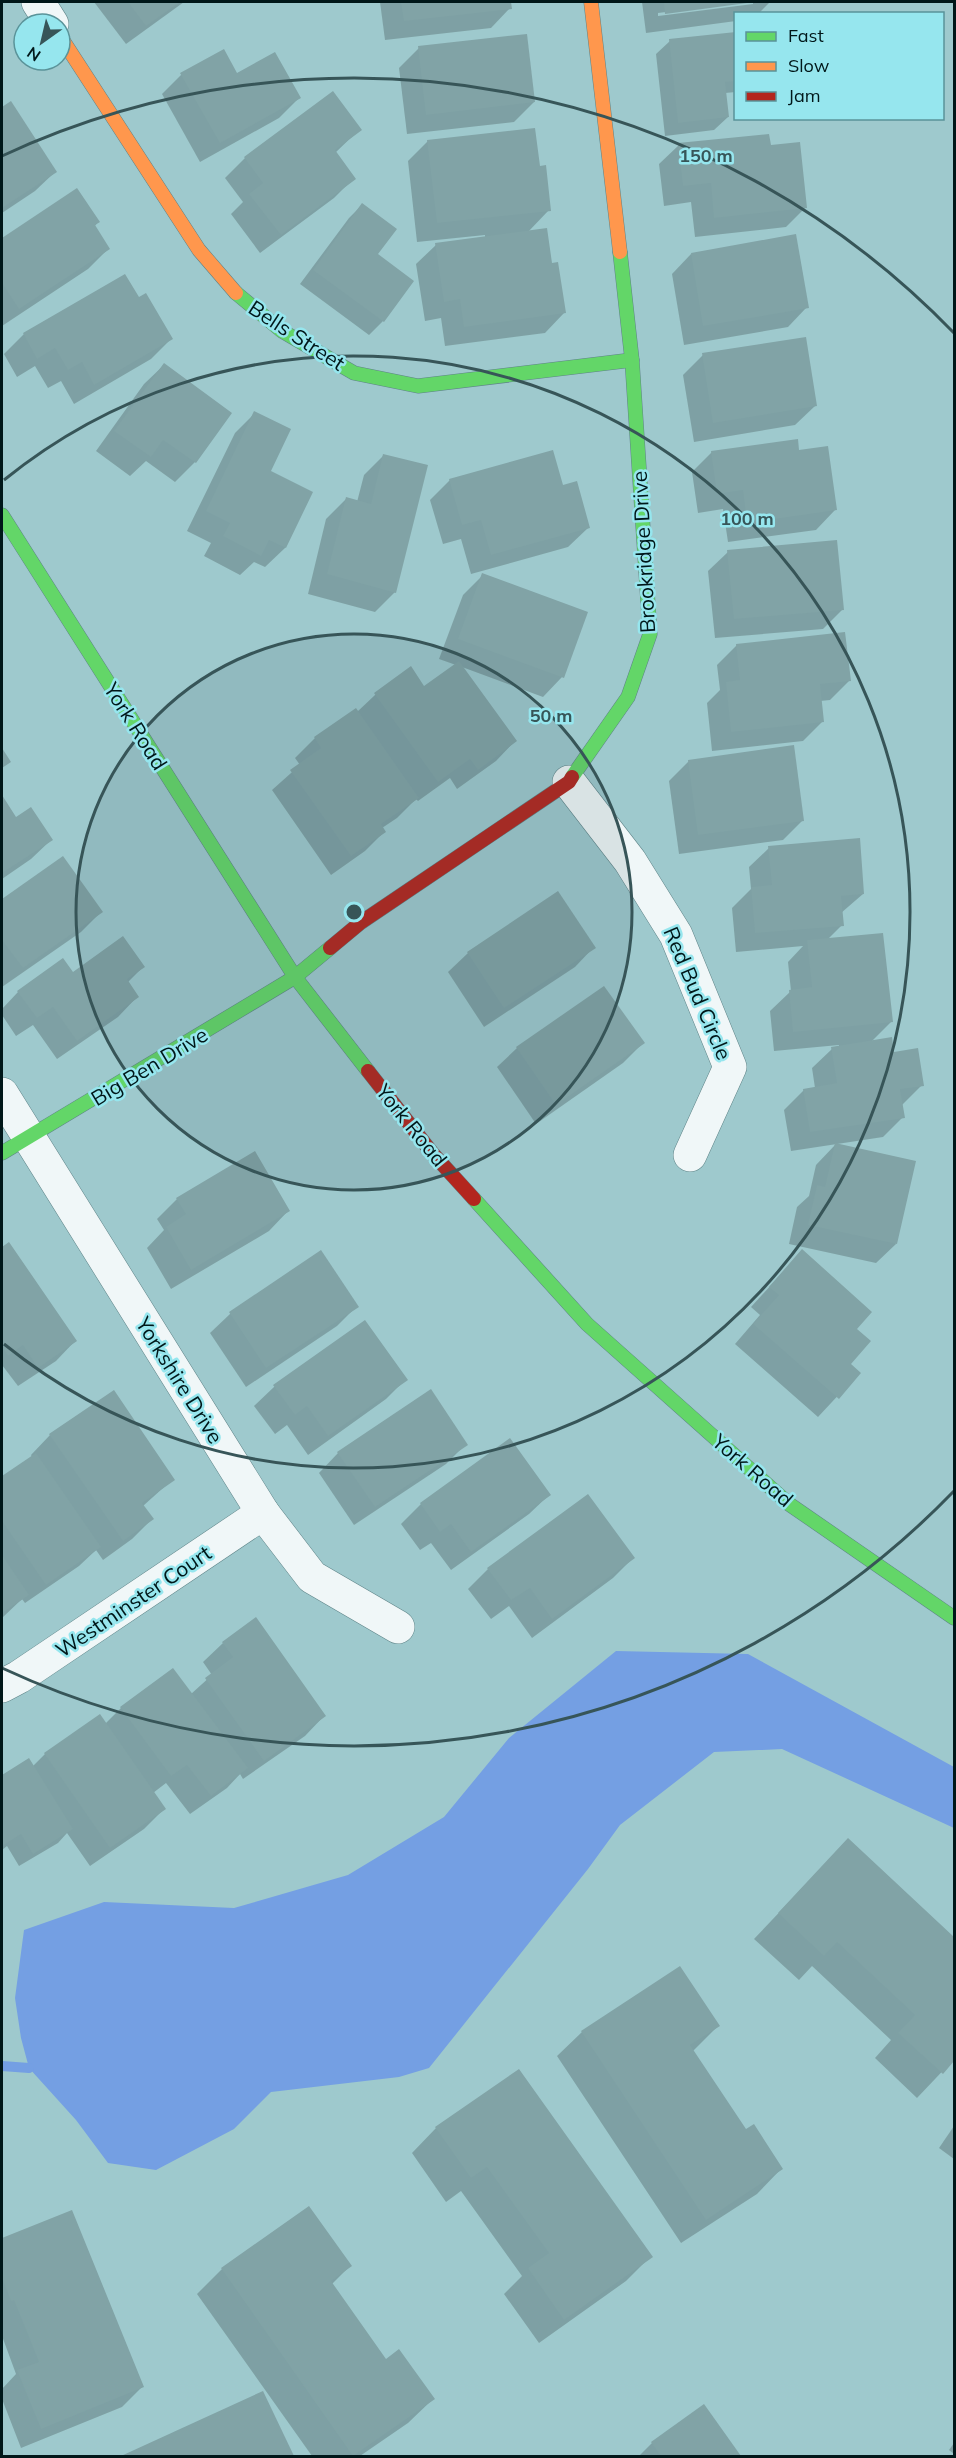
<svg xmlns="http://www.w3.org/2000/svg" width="956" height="2458" viewBox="0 0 956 2458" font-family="Mulish,sans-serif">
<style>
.water{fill:#749fe3}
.shadow{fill:#0003}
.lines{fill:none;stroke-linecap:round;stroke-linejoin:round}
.stream{stroke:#749fe3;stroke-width:10}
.building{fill:#81a3a6}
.street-casing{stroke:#5e8488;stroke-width:34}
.fast-casing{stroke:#5e8488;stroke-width:15}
.slow-casing{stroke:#5e8488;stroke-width:15}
.jam-casing{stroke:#5e8488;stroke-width:15}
.street{stroke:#f0f7f8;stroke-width:33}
.fast{stroke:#63d668;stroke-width:14}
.slow{stroke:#ff974d;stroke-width:14}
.jam{stroke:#b3261e;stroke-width:14}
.ring{fill:none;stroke:#375558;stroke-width:3}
.labels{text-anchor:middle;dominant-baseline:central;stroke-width:5;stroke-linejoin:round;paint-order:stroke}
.street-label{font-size:21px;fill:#001719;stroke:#96e6ee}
.centre{fill:#375558;stroke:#96e6ee;stroke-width:3}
.ring-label{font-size:18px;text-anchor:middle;font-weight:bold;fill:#375558;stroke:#96e6ee;stroke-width:5;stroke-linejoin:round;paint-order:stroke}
</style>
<rect width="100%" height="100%" fill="#9ec9cd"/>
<path class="water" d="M616 1651 748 1654 954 1767V1828L782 1749 714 1752 620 1825 588 1869 429 2068 399 2077 271 2092 234 2129 156 2170 108 2163 76 2120 29 2068 21 2038 15 1998 24 1930 104 1902 234 1908 348 1875 444 1817 509 1738Z"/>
<g class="shadow">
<path d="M94 2H184L126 44Z"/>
<path d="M380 2H510V8L491 28 385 40Z"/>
<path d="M642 2H746L658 13V16L753 4V2H770L758 14H736V21L646 33Z"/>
<path d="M736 33V92L725 93 728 117 714 130 665 136 656 54 670 41Z"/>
<path d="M419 48 534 102 514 122 407 134 399 68Z"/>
<path d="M181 75H237L299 98 279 118 200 162 162 94Z"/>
<path d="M332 93 360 129 335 153 354 178 334 198 260 253 231 214 243 202 225 178 245 158Z"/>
<path d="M10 103 55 172 35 191 2 213V109Z"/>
<path d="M428 141 538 167 549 210 528 232 551 265 564 313 545 333 445 346 441 318 425 321 416 264 436 245 485 238V235L417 242 408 161Z"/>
<path d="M679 145 769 147 805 208 786 227 695 237 691 202 664 206 659 164Z"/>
<path d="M76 190 98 222 94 227 108 249 88 269 2 326V240Z"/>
<path d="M362 205 376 255 412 282 383 321 369 335 300 284 349 218Z"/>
<path d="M691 254 807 307 788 327 684 345 672 274Z"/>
<path d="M125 276 139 299 171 339 151 359 74 404 61 381 48 388 35 366 17 377 4 354 24 334Z"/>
<path d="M703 355 815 406 795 425 694 442 683 375Z"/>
<path d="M164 365 230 414 195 462 175 482 146 461 130 476 96 451 144 384Z"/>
<path d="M255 413 269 472 311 492 285 548 265 567 254 562 240 575 204 556 211 543 187 531 235 433Z"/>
<path d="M798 451 835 510 816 530 728 542 723 509 698 513 692 472 712 452Z"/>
<path d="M384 455 395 592 375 612 308 594 326 519 346 499 357 502 364 475Z"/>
<path d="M450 480 562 487 588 528 568 547 471 574 461 539 443 544 430 500Z"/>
<path d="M728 552 843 609 823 629 715 638 708 571Z"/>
<path d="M483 575 562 677 543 697 462 667 515 741 496 761 457 789 450 778 418 801 416 799 397 818 382 828 384 832 365 851 331 875 272 790 300 765 295 758 315 738 357 712 375 695 411 669 424 688 456 665 439 659 463 595Z"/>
<path d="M737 645 850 680 830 700 820 701 823 721 803 741 712 751 707 703 720 690 717 665Z"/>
<path d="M689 761 803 820 783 840 679 854 669 781Z"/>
<path d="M2 798 15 819 51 840 31 859 2 879Z"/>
<path d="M769 848 863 894 841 913 842 925 827 940 891 1022 871 1042 893 1053 922 1085 902 1105 903 1117 883 1137 791 1151 784 1110 804 1090 815 1088 812 1068 832 1049 839 1047V1045L774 1051 770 1011 791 991 788 962 803 946 736 952 732 908 751 889 749 867Z"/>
<path d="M62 858 101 912 81 932 2 987V901Z"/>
<path d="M594 947 575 967 484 1027 448 972 468 953Z"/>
<path d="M143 967 128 982 137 997 118 1017 57 1059 33 1025 16 1036 2 1015V1009L18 992 72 974Z"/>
<path d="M643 1043 623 1063 536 1124 497 1067 517 1048Z"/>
<path d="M835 1145 896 1244 876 1263 789 1244 797 1207 809 1196 816 1165Z"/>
<path d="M177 1199 288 1211 269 1231 171 1289 147 1248 164 1230 157 1219Z"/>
<path d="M9 1244 75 1341 56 1361 18 1386 2 1365V1249Z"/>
<path d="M802 1251 855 1329 849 1364 859 1373 818 1417 735 1344 760 1315 751 1307Z"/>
<path d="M320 1253 357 1306 337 1326 246 1387 210 1333 230 1314Z"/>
<path d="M364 1322 406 1379 386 1399 308 1455 287 1425 275 1434 254 1406 274 1387Z"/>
<path d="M50 1435 173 1479 143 1506 152 1519 132 1539 103 1560 96 1550 79 1566 25 1603 22 1599 2 1618V1478L32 1457 31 1455Z"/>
<path d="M510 1440 549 1495 529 1514 451 1570 431 1543 420 1550 401 1524 421 1504Z"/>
<path d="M466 1444 446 1464 354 1525 319 1473 338 1453Z"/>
<path d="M633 1558 613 1578 532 1638 509 1606 491 1619 468 1589 488 1569Z"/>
<path d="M223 1643 324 1716 305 1736 243 1779 240 1774 227 1788 190 1814 166 1783 153 1793 164 1809 144 1829 90 1866 67 1833 58 1843 19 1866 7 1846 2 1850V1777L29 1760 33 1766 45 1754 105 1724 121 1708 191 1694 212 1675 203 1662Z"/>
<path d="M848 1840 954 1939V2059L917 2098 875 2058 891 2040 812 1966 799 1980 754 1939Z"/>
<path d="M718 2026 693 2051 745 2131 781 2169 757 2194 681 2243 557 2056 582 2032Z"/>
<path d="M954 2126V2159L939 2148Z"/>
<path d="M436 2128 651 2256 626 2281 539 2343 504 2294 522 2276 461 2191 446 2202 412 2153Z"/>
<path d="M309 2208 350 2266 332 2284 386 2361 433 2399 408 2423 360 2456H312L197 2294 222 2269Z"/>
<path d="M71 2212 142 2387 122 2407 21 2448 2 2399V2389L16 2374 2 2336V2240Z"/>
<path d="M262 2393 292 2456H125Z"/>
<path d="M704 2407 740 2456H639L652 2443Z"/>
<path d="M954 2443V2454L949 2450Z"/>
</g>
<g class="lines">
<path class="stream" d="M2 2066 29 2068"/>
</g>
<g class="building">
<path d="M128 2H180L146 26Z"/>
<path d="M401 2H511L512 9 404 21Z"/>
<path d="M664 2H747V3L665 14Z"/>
<path d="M736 32V81L725 82 729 117 678 123 669 39Z"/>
<path d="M527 34 535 102 426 115 418 46Z"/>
<path d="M224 49 237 73 275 52 301 98 220 143 180 73Z"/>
<path d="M333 91 362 130 335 150 356 179 281 235 249 194 263 183 244 157Z"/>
<path d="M11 101 57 172 2 208V107Z"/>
<path d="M535 128 540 166 546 165 551 211 437 223 427 140Z"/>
<path d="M769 134 771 145 800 142 807 208 714 218 711 183 683 186 678 143Z"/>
<path d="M77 188 100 222 95 225 110 249 19 309 2 283V238Z"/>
<path d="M362 203 397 229 378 254 414 281 384 322 313 270Z"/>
<path d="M547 228 552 263 558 262 566 313 464 327 460 299 444 302 435 243Z"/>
<path d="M796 234 809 308 703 326 691 253Z"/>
<path d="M125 274 139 297 146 293 173 339 94 385 82 362 68 370 55 348 37 359 23 333Z"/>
<path d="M806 337 817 406 713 423 702 353Z"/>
<path d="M164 363 232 413 196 463 163 440 151 457 114 431Z"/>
<path d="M254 411 291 429 271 471 313 492 286 548 269 540 261 556 223 536 230 523 206 511Z"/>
<path d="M798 439 799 450 828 446 837 510 747 523 743 490 717 494 711 451Z"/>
<path d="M553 450 563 485 577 481 590 528 491 555 481 520 462 525 449 479Z"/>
<path d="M383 454 428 465 396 593 327 574 346 497 371 504Z"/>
<path d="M837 540 844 610 734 619 727 550Z"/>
<path d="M482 573 588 612 564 678 458 639Z"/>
<path d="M845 632 851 681 820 684 824 722 731 732 726 682 740 680 736 644Z"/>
<path d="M459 661 517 741 478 770 470 759 438 782 374 693 411 666 424 686Z"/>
<path d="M356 708 419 798 381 824 386 832 351 856 290 770 321 748 314 737Z"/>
<path d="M794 745 804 821 698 835 688 760Z"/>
<path d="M2 748 11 762 2 768Z"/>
<path d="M2 795 16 817 31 807 53 840 2 873Z"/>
<path d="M860 838 864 894 841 896 844 926 755 933 751 887 772 885 768 846Z"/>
<path d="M63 856 103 912 23 968 2 940V899Z"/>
<path d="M558 891 596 948 504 1008 467 952Z"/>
<path d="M883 933 893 1022 793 1032 789 990 812 987 807 940Z"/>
<path d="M123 936 145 967 127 979 139 997 77 1041 53 1007 37 1018 17 991 63 958 73 972Z"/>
<path d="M604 986 645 1043 556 1105 516 1047Z"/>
<path d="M892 1037 894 1052 918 1048 924 1086 900 1089 905 1118 810 1132 803 1089 837 1083 831 1047Z"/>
<path d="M835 1143 916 1161 897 1244 808 1225 817 1185 825 1187Z"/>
<path d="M255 1151 290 1211 191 1270 166 1227 186 1214 176 1198Z"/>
<path d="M9 1242 77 1341 38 1368 23 1345 8 1356 2 1346V1247Z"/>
<path d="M802 1249 872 1312 857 1329 871 1341 851 1364 861 1373 839 1399 753 1324 779 1295 769 1287Z"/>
<path d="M321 1250 359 1307 266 1368 229 1312Z"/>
<path d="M365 1320 408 1380 328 1436 307 1406 295 1415 273 1385Z"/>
<path d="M431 1389 468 1445 375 1507 337 1452Z"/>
<path d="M114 1390 175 1480 142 1503 154 1519 123 1541 49 1434Z"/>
<path d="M510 1438 551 1495 471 1552 451 1524 440 1532 420 1503Z"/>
<path d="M36 1453 101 1547 46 1585 2 1521V1476Z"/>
<path d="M588 1494 635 1558 552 1619 530 1588 511 1600 487 1568Z"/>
<path d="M2 1555 29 1595 2 1613Z"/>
<path d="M256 1617 326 1716 264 1761 205 1678 233 1657 222 1642Z"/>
<path d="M173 1668 248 1768 211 1796 187 1765 171 1776 120 1707Z"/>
<path d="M100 1714 166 1809 110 1848 44 1753Z"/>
<path d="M29 1758 73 1829 33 1854 21 1834 2 1846V1775Z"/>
<path d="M848 1838 954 1937V2061L943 2074 898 2033 915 2015 837 1942 824 1956 778 1913Z"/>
<path d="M680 1966 720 2026 690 2045 746 2129 754 2124 783 2169 706 2220 581 2031Z"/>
<path d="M519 2069 653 2257 564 2320 528 2268 549 2253 487 2167 471 2178 435 2127Z"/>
<path d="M309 2206 352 2266 331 2281 386 2359 399 2349 435 2399 353 2456 221 2268Z"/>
<path d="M72 2210 144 2387 41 2429 17 2370 39 2362 14 2300 11 2301 2 2278V2238Z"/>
<path d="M263 2391 294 2456H121Z"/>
<path d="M704 2404 741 2456H661L651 2442Z"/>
</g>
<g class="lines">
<defs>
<g id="street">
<path d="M38 2 52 24"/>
<path d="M569 782 630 861 676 935 730 1067 690 1155"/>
<path d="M2 1094 263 1513 312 1577 398 1627"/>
<path d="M2 1686 19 1677 263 1513"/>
</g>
<g id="fast">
<path d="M236 293 282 331 354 373 418 386 632 360"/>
<path d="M2 515 295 977 368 1071"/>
<path d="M572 777 628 697 650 634 632 360 620 252"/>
<path d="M2 1153 295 977 330 948"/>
<path d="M474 1199 587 1324 789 1504 954 1618"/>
</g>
<g id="slow">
<path d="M591 2 620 252"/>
<path d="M60 36 199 250 236 293"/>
</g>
<g id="jam">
<path d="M330 948 360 923 569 782 572 777"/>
<path d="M368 1071 433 1154 474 1199"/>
</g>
</defs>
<use href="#street" class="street-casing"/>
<use href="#fast" class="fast-casing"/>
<use href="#slow" class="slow-casing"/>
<use href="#jam" class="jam-casing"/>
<use href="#street" class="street"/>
<use href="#fast" class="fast"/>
<use href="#slow" class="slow"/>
<use href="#jam" class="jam"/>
</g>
<circle cx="354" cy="912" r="278" fill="#375558" fill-opacity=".12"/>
<g class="ring">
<circle cx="354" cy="912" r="278"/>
<path d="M4 480A556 556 0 1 1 4 1344"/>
<path d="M954 1491A834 834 0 0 1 2 1668M2 156A834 834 0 0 1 954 333"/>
</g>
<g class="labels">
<g class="street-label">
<text transform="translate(297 335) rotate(33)">Bells Street</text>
<text transform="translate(643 552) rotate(-93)">Brookridge Drive</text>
<text transform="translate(136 726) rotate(58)">York Road</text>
<text transform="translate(698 993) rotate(67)">Red Bud Circle</text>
<text transform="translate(149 1066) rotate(-31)">Big Ben Drive</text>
<text transform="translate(412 1125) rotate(51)">York Road</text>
<text transform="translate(180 1380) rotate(58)">Yorkshire Drive</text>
<text transform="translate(753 1470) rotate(41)">York Road</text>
<text transform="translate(133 1601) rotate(-34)">Westminster Court</text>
</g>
</g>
<circle cx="354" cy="912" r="9" class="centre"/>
<g class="ring-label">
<text x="706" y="162">150 m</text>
<text x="747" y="525">100 m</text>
<text x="551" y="722">50 m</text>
</g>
<rect width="956" height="2458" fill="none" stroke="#001719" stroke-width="6"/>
<rect x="734" y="12" width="210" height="108" fill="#96e6ee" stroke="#5a9399" stroke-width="1.5"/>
<rect x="746" y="32" width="30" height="9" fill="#63d668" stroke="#5a9399" stroke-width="1.5"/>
<text x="788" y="42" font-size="18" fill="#001719">Fast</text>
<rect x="746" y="62" width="30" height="9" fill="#ff974d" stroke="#5a9399" stroke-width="1.5"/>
<text x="788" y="72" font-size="18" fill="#001719">Slow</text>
<rect x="746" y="92" width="30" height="9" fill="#b3261e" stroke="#5a9399" stroke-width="1.5"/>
<text x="788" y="102" font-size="18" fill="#001719">Jam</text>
<g transform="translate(42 42) rotate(214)"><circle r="28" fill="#96e6ee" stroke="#5a9399" stroke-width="1.5"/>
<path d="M0-4.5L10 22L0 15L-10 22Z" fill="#375558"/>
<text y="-9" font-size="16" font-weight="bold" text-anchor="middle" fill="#001719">N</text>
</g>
</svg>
